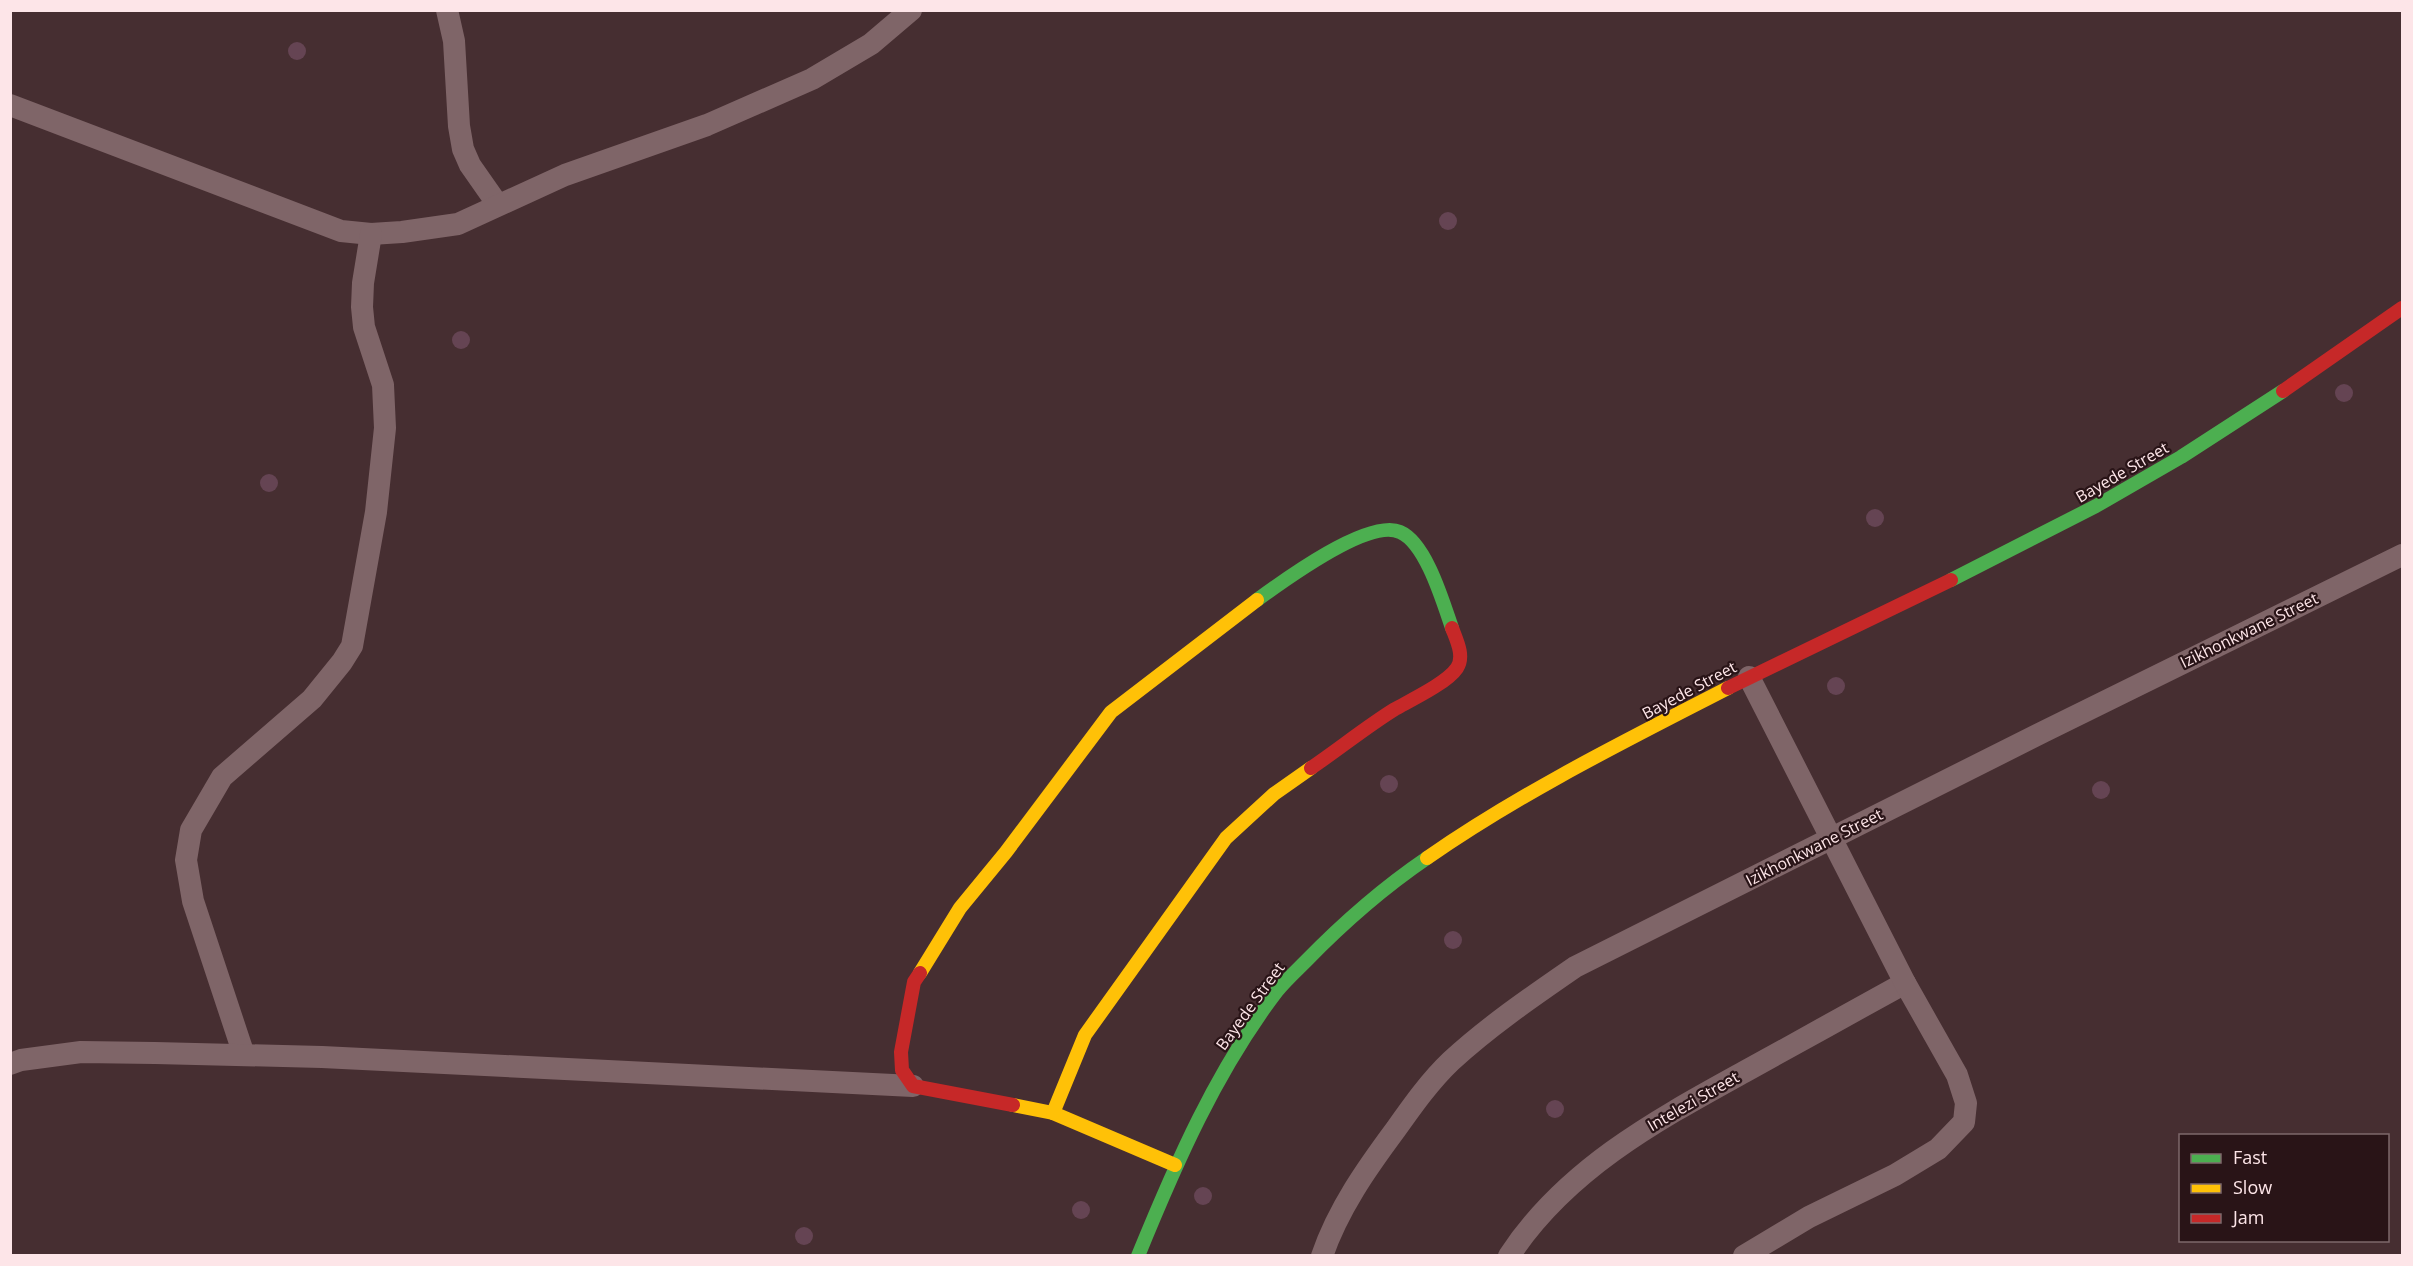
<svg xmlns="http://www.w3.org/2000/svg" width="2413" height="1266" viewBox="0 0 2413 1266" font-family="'Open Sans',sans-serif">
<style>
.building{fill:#654453}
.lines{fill:none;stroke-linecap:round;stroke-linejoin:round}
.street{stroke:#7f6568;stroke-width:22}
.fast{stroke:#4caf50;stroke-width:14}
.slow{stroke:#ffc107;stroke-width:14}
.jam{stroke:#c62828;stroke-width:14}
.labels{text-anchor:middle;dominant-baseline:central;stroke-width:4.5;stroke-linejoin:round;paint-order:stroke}
.street-label{font-size:16px;fill:#fde5e8;stroke:#291417}
</style>
<rect width="100%" height="100%" fill="#462e31"/>
<g class="building">
<circle cx="297" cy="51" r="9"/>
<circle cx="1448" cy="221" r="9"/>
<circle cx="461" cy="340" r="9"/>
<circle cx="2344" cy="393" r="9"/>
<circle cx="269" cy="483" r="9"/>
<circle cx="1875" cy="518" r="9"/>
<circle cx="1836" cy="686" r="9"/>
<circle cx="1389" cy="784" r="9"/>
<circle cx="2101" cy="790" r="9"/>
<circle cx="1453" cy="940" r="9"/>
<circle cx="1555" cy="1109" r="9"/>
<circle cx="1203" cy="1196" r="9"/>
<circle cx="1081" cy="1210" r="9"/>
<circle cx="804" cy="1236" r="9"/>
</g>
<g class="lines">
<g class="street">
<path d="M447 10 454 41 459 126 463 149 470 165 498 205"/>
<path d="M10 105 341 231 371 234 402 232 458 224 565 175 707 125 812 79 871 44 911 10"/>
<path d="M244 1055 193 901 186 860 191 830 222 777 312 699 342 662 352 646 376 512 385 428 383 385 364 327 362 307 363 283 371 234"/>
<path d="M10 1064 21 1060 81 1052 155 1053 322 1057 913 1086"/>
<path d="M1322 1256C1338 1209 1367 1168 1396 1129 1413 1105 1430 1081 1451 1061 1489 1026 1533 996 1575 967L2043 732 2402 555"/>
<path d="M1509 1256C1566 1169 1657 1120 1744 1072 1798 1042 1851 1013 1905 983"/>
<path d="M1744 1256 1809 1217 1895 1175 1938 1149 1964 1122 1966 1103 1957 1075 1905 983 1749 677"/>
</g>
<g class="fast">
<path d="M1951 580 2096 506 2181 457 2283 391"/>
<path d="M1257 600C1283 581 1369 518 1400 532 1426 543 1443 602 1452 628"/>
<path d="M1138 1256C1176 1163 1216 1071 1277 991 1286 980 1296 971 1306 961 1343 923 1383 888 1427 858"/>
</g>
<g class="slow">
<path d="M1427 858C1522 792 1625 741 1728 688"/>
<path d="M920 973 960 908 1006 852 1111 712 1257 600"/>
<path d="M1013 1105 1053 1113 1175 1165"/>
<path d="M1053 1113 1085 1035 1226 838 1274 794 1311 768"/>
</g>
<g class="jam">
<path d="M2283 391 2402 308"/>
<path d="M1728 688 1951 580"/>
<path d="M1311 768C1339 749 1366 727 1395 709 1411 700 1447 683 1457 668 1465 656 1456 639 1452 628"/>
<path d="M920 973 914 982 901 1052 902 1070 913 1086 1013 1105"/>
</g>
</g>
<g class="labels">
<g class="street-label">
<text transform="translate(2122 472) rotate(-30)">Bayede Street</text>
<text transform="translate(2249 630) rotate(-26)">Izikhonkwane Street</text>
<text transform="translate(1689 690) rotate(-28)">Bayede Street</text>
<text transform="translate(1814 847) rotate(-27)">Izikhonkwane Street</text>
<text transform="translate(1250 1006) rotate(-54)">Bayede Street</text>
<text transform="translate(1693 1101) rotate(-30)">Intelezi Street</text>
</g>
</g>
<rect width="2413" height="1266" fill="none" stroke="#fde5e8" stroke-width="24"/>
<rect x="2179" y="1134" width="210" height="108" fill="#291417" stroke="#7e686b" stroke-width="1.5"/>
<rect x="2191" y="1154" width="30" height="9" fill="#4caf50" stroke="#7e686b" stroke-width="1.5"/>
<text x="2233" y="1164" font-size="18" fill="#fde5e8">Fast</text>
<rect x="2191" y="1184" width="30" height="9" fill="#ffc107" stroke="#7e686b" stroke-width="1.5"/>
<text x="2233" y="1194" font-size="18" fill="#fde5e8">Slow</text>
<rect x="2191" y="1214" width="30" height="9" fill="#c62828" stroke="#7e686b" stroke-width="1.5"/>
<text x="2233" y="1224" font-size="18" fill="#fde5e8">Jam</text>
</svg>
